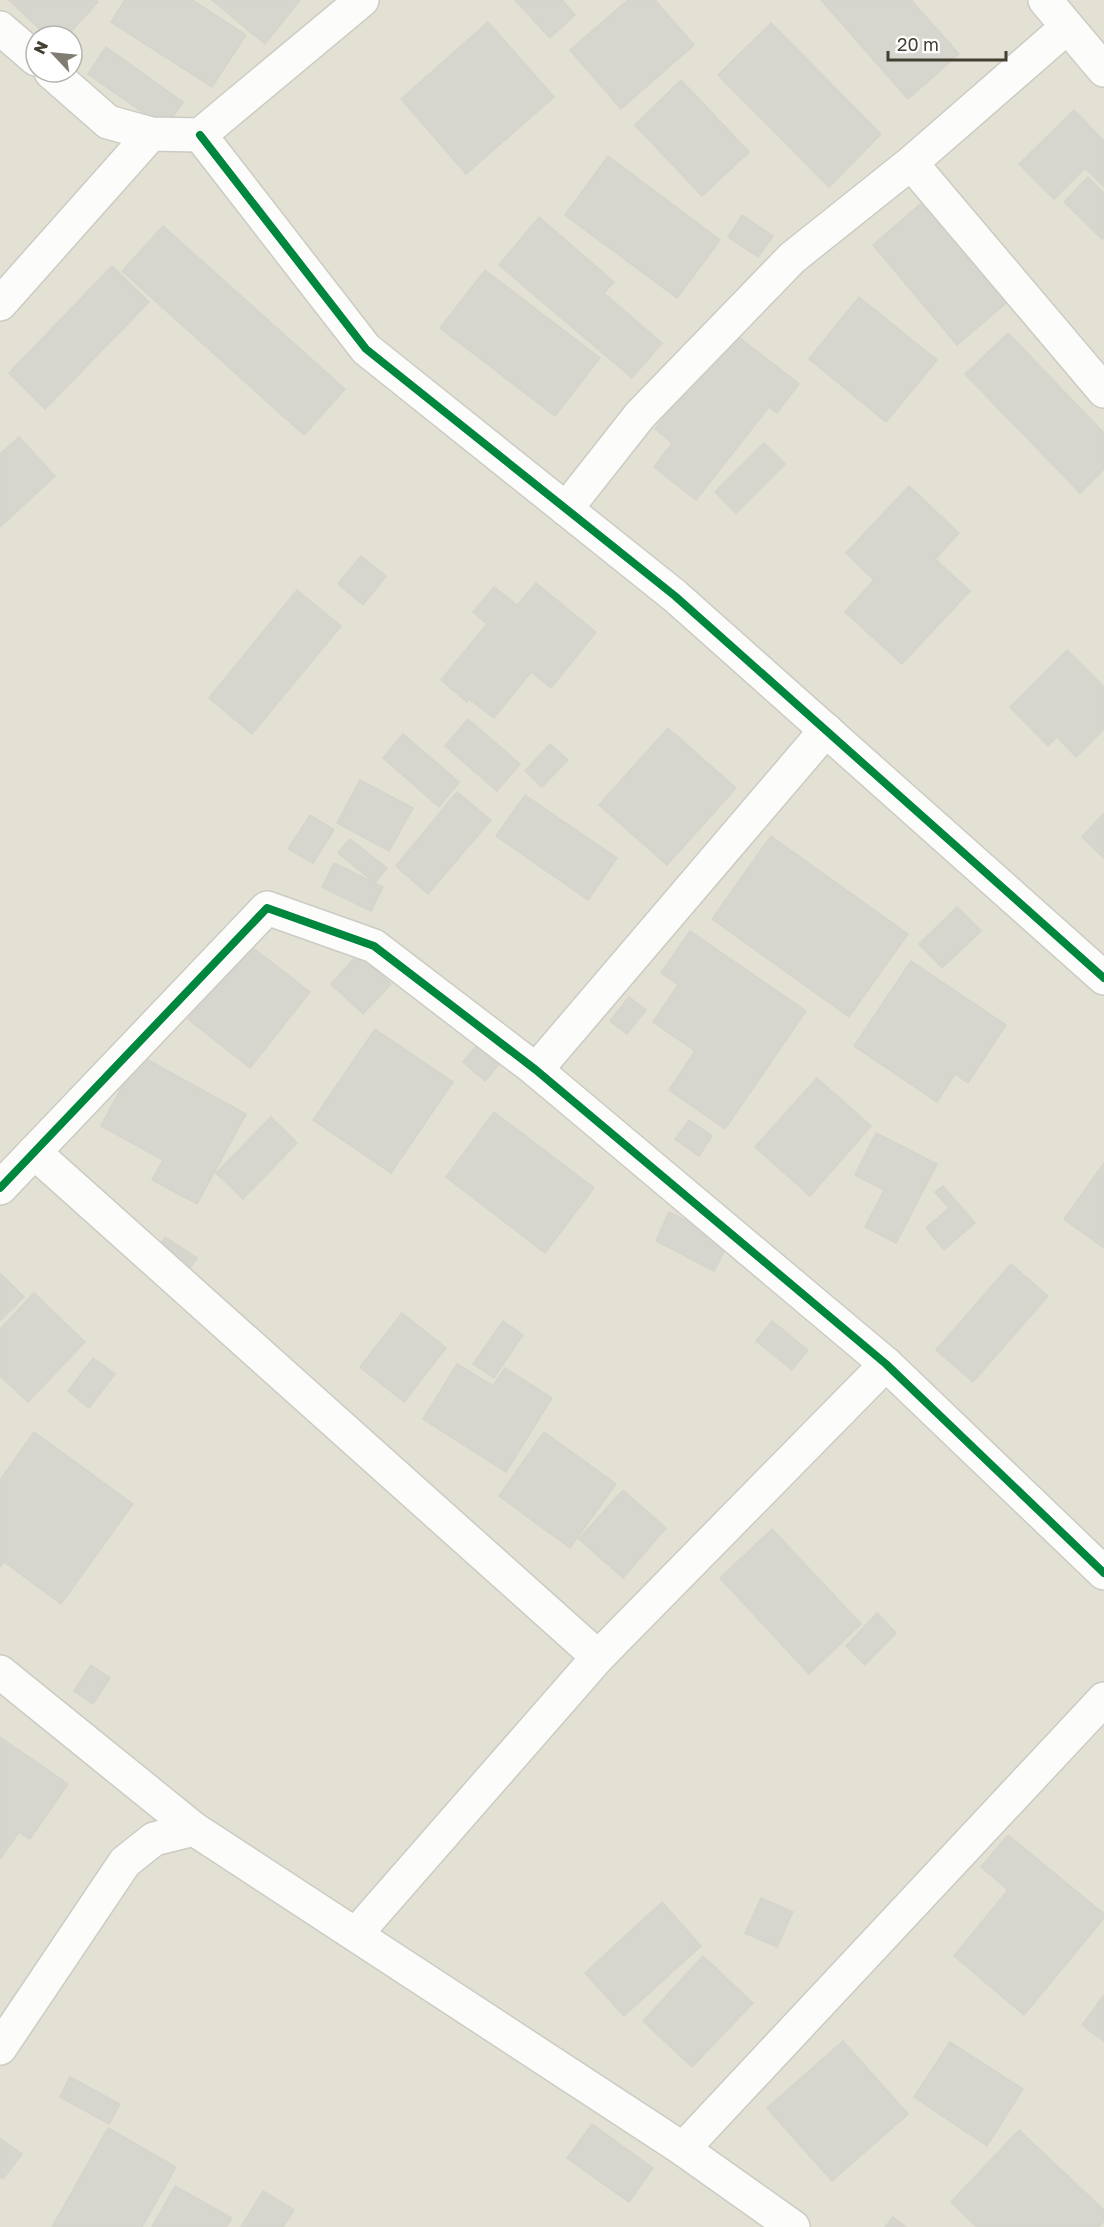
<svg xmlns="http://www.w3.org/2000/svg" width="1104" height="2227" viewBox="0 0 1104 2227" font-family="'Golos Text',sans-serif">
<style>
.residential{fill:#e2e1d3;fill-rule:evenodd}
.building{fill:#d7d6ce;stroke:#d6d4cc;stroke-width:1.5}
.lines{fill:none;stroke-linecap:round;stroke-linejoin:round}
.minor-casing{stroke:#cccbc4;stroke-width:36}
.minor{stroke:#fcfcfb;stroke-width:33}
.cycleway-casing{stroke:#fff;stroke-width:11}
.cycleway{stroke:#00873e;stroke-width:8}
</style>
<rect width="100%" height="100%" fill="#eeede6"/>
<path class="residential" d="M0 0H1104V2227H0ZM36 36H72V72H36Z"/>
<g class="building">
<path d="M9 0H96L98 2 67 36H47Z"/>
<path d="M125 0H192L246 35 212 87 111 22Z"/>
<path d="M212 0H300L265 44Z"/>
<path d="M515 0H562L575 15 550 38Z"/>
<path d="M628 0H655L694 45 621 109 570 50Z"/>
<path d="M821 0H911L959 54 908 99Z"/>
<path d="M488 22 554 97 466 174 401 99Z"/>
<path d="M771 23 881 134 829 187 718 75Z"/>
<path d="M106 47 183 102 165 128 88 74Z"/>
<path d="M681 80 749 152 702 196 635 125Z"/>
<path d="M1074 110 1104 141V187L1085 168 1054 199 1019 164Z"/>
<path d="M608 156 720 240 677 298 565 215Z"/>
<path d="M1088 177 1104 193V237L1102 239 1064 202Z"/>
<path d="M927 198 1012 298 957 345 873 245Z"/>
<path d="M742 215 773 236 758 257 728 237Z"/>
<path d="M539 217 614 282 604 293 662 343 632 378 499 265Z"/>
<path d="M163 226 345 389 304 435 122 271Z"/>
<path d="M112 266 149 302 45 409 9 373Z"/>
<path d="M485 270 600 358 555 416 440 328Z"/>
<path d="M859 297 937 360 886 422 809 359Z"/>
<path d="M731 331 799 384 777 413 769 407 696 500 654 467 672 443 655 429Z"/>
<path d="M1008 333 1104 433V469L1080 493 965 374Z"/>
<path d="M19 437 55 476 0 527V454Z"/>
<path d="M764 443 785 464 736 513 715 492Z"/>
<path d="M909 486 959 533 935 559 970 591 902 664 845 612 874 580 846 553Z"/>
<path d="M361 556 386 576 363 605 338 584Z"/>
<path d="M536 583 596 632 551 688 531 672 494 718 469 699 467 702 441 680 487 624 473 612 494 587 517 605Z"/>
<path d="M297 590 341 626 252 734 209 698Z"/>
<path d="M1067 650 1104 687V729L1076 757 1057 737 1048 746 1010 707Z"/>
<path d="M468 719 520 764 497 791 445 746Z"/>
<path d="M668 728 736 788 667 865 599 805Z"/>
<path d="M403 734 459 782 439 807 383 758Z"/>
<path d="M550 744 568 760 542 787 525 771Z"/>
<path d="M360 780 413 808 389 851 337 823Z"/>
<path d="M457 792 491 820 428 894 396 866Z"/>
<path d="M525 795 617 858 588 900 496 836Z"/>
<path d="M1104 813V858L1082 837Z"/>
<path d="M310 815 334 830 313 863 288 849Z"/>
<path d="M771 836 908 934 849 1017 712 919Z"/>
<path d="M350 839 387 868 375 883 338 853Z"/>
<path d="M334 863 383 887 371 911 322 887Z"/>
<path d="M957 907 981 931 942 968 919 944Z"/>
<path d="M690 931 806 1011 725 1129 669 1090 695 1051 653 1022 678 985 661 973Z"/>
<path d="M248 944 310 992 250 1068 188 1019Z"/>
<path d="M358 954 391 984 363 1014 331 984Z"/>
<path d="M911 961 1006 1025 968 1083 955 1074 937 1102 854 1046Z"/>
<path d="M629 997 646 1010 627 1034 610 1021Z"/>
<path d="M375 1029 453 1082 391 1173 313 1120Z"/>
<path d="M481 1040 504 1058 485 1081 463 1062Z"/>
<path d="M139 1055 246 1114 197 1204 152 1180 163 1160 101 1126Z"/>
<path d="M817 1078 871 1126 810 1196 755 1147Z"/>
<path d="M494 1112 594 1188 545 1253 446 1177Z"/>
<path d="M271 1117 297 1143 243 1199 216 1173Z"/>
<path d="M689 1120 712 1136 699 1156 675 1139Z"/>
<path d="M876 1133 937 1164 896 1243 865 1227 884 1190 855 1175Z"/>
<path d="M1104 1163V1248L1064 1219Z"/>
<path d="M943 1186 975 1223 944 1250 926 1228 949 1208 935 1192Z"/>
<path d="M669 1212 729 1242 714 1271 656 1241Z"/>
<path d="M165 1237 197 1258 183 1278 152 1257Z"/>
<path d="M1011 1264 1048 1296 973 1382 936 1350Z"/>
<path d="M0 1273 24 1297 0 1321Z"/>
<path d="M34 1293 85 1342 28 1402 0 1376V1329Z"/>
<path d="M402 1313 446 1348 404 1402 360 1367Z"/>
<path d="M503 1321 523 1335 494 1378 473 1364Z"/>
<path d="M772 1321 808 1350 792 1370 756 1341Z"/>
<path d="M93 1358 115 1374 89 1408 68 1391Z"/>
<path d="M457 1364 493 1386 505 1368 552 1398 506 1472 423 1419Z"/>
<path d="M34 1432 133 1504 61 1604 4 1562 0 1567V1480Z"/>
<path d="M544 1432 616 1484 570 1548 499 1496Z"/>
<path d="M623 1490 666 1528 623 1578 579 1539Z"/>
<path d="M772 1529 861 1624 809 1674 720 1578Z"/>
<path d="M877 1613 896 1633 865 1665 846 1646Z"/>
<path d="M91 1665 110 1678 93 1704 74 1691Z"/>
<path d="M0 1737 68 1784 30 1839 19 1832 0 1859Z"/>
<path d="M1008 1835 1104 1914V1918L1024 2015 954 1956 1008 1890 981 1867Z"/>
<path d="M761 1898 793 1912 777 1947 745 1933Z"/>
<path d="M662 1902 701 1946 624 2016 585 1973Z"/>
<path d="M703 1956 753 2003 692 2067 643 2021Z"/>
<path d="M1104 1995V2041L1082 2025Z"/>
<path d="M843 2041 908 2114 832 2181 767 2108Z"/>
<path d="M950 2042 1023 2089 987 2146 914 2097Z"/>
<path d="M70 2077 120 2104 109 2124 60 2097Z"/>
<path d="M592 2124 653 2168 629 2202 567 2158Z"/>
<path d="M108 2128 176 2167 142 2227H52Z"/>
<path d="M1019 2130 1104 2210V2221L1098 2227H977L951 2202Z"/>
<path d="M1 2139 22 2154 3 2179 0 2177Z"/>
<path d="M175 2186 232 2218 226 2227H152Z"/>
<path d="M263 2191 294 2210 283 2227H241Z"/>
<path d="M893 2217 906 2227H885Z"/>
</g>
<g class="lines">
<defs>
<g id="minor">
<path d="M1045 0 1104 70"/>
<path d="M0 28 36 59"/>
<path d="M51 72 108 122 151 134 200 135"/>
<path d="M200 135 366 349 675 596 1104 978"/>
<path d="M200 135 362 0"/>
<path d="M911 163 1104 391"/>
<path d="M0 304 151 134"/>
<path d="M566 509 640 415 792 258 911 163 1066 28"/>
<path d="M536 1070 826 730"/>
<path d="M34 1152 598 1657"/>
<path d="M0 1188 267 908 374 946 536 1070 886 1364 1104 1573"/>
<path d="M0 1672 194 1829"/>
<path d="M356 1934 598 1657 886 1364"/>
<path d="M0 2048 125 1862 154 1839 194 1829 683 2149 793 2227"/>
<path d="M683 2149 1104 1699"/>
</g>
</defs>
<use href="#minor" class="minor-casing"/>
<use href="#minor" class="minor"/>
<defs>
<g id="cycleway">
<path d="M200 135 366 349 675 596 1104 978"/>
<path d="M0 1188 267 908 374 946 536 1070 886 1364 1104 1573"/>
</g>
</defs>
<use href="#cycleway" class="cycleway-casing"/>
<use href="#cycleway" class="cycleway"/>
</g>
<g transform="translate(54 54) rotate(296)"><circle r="28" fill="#ffffff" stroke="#b4b3ad" stroke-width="1.5"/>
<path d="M0-4.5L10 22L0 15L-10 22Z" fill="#7f7d71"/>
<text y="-9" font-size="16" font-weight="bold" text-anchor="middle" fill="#434032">N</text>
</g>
<path d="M888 51v9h118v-9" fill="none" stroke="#434032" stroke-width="3"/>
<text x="897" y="51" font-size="18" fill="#434032" stroke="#ffffff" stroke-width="4.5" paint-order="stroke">20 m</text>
</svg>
